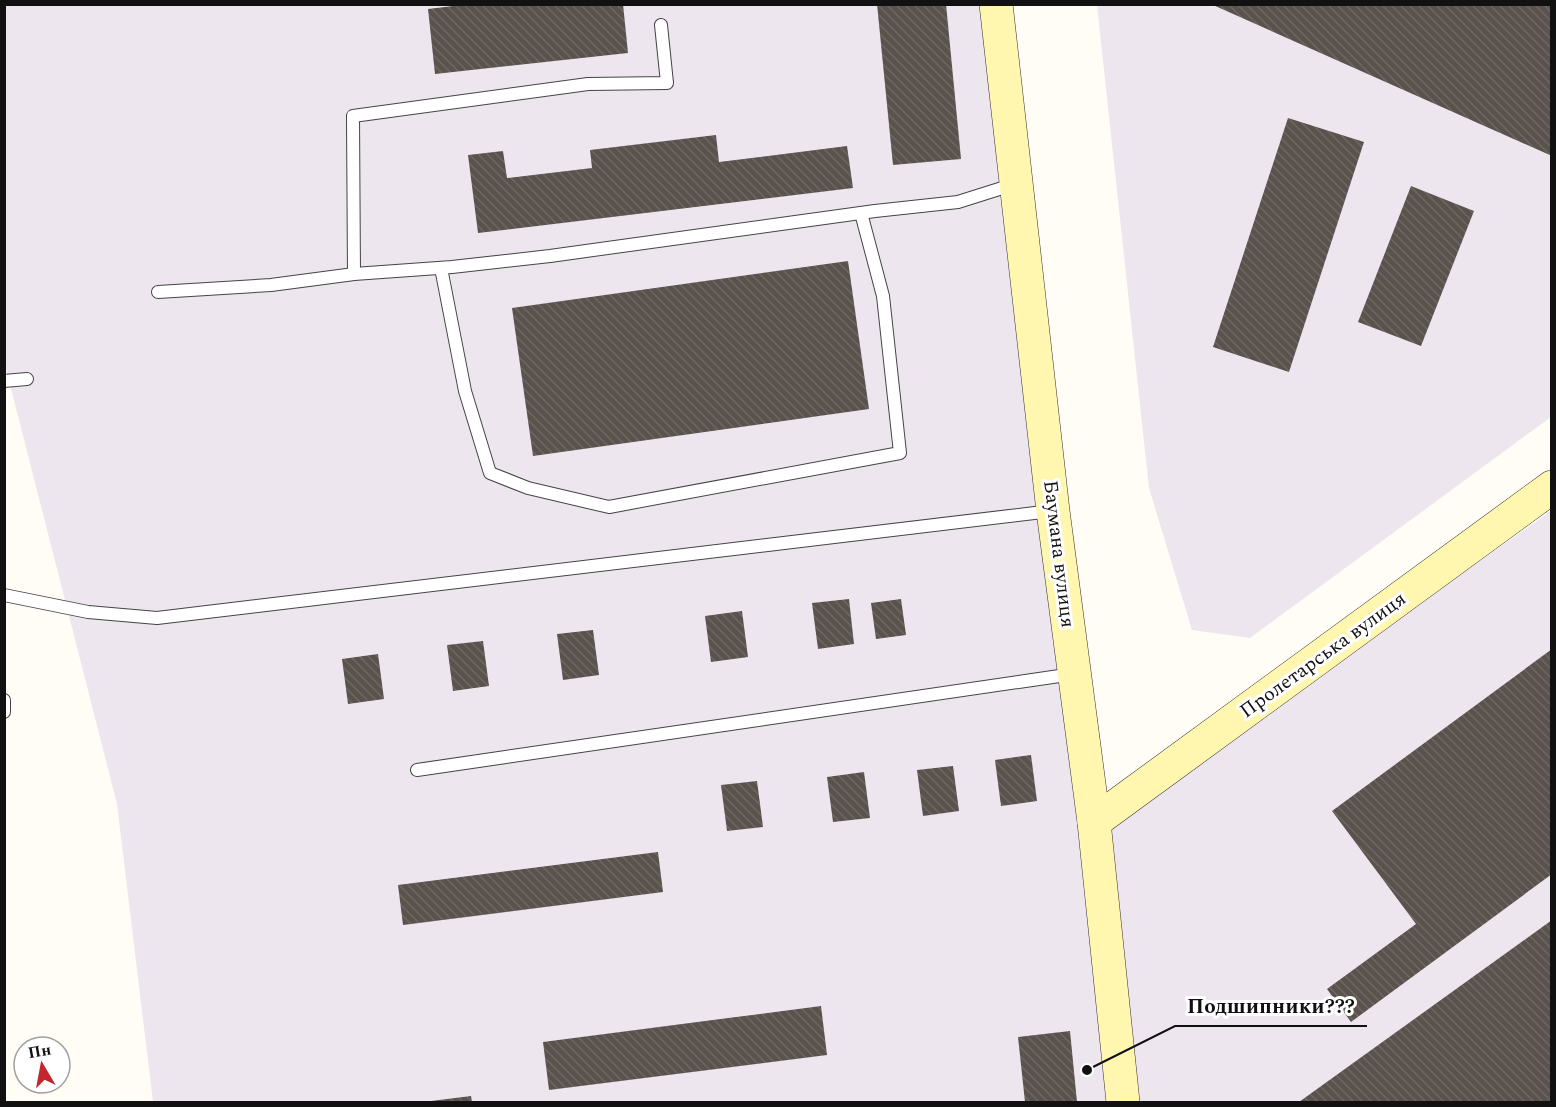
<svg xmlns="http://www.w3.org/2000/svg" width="1556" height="1107" viewBox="0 0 1556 1107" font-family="Spectral,serif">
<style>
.industrial{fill:#eee6ef}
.building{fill:url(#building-back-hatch)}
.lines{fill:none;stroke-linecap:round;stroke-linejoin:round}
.lane-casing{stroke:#444;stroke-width:14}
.secondary-casing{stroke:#333;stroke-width:34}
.lane{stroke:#fff;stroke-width:12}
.secondary{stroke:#fff6b0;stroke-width:33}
.labels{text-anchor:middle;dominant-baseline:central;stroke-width:6;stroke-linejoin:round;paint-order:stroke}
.street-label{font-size:20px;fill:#111;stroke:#fff}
.leader{fill:none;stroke:#111;stroke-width:2}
.callout-dot{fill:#111;stroke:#fff;stroke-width:2}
.callout-label{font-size:21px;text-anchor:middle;font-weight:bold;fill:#111;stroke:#fff;stroke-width:6;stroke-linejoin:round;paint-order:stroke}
</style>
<defs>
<pattern id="building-back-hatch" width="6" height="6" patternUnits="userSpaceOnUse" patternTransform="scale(1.5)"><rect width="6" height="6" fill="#5a524d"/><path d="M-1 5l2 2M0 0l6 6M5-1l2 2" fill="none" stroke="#6d6662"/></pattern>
</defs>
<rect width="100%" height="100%" fill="#fffdf5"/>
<g class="industrial">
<path d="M4 5H980L1037 513 1078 824 1107 1102H153L117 804 5 365Z"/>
<path d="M1097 5H1551V417L1250 638 1192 630 1149 488Z"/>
<path d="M1551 511V1102H1139L1110 821Z"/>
</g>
<g class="building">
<path d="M470 4H623L628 53 435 74 428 9Z"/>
<path d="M877 4H946L961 159 893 165Z"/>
<path d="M1213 5H1552V156Z"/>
<path d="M1288 118 1364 142 1289 372 1213 347Z"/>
<path d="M716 135 719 162 847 146 853 188 478 233 468 155 503 151 507 178 592 168 590 150Z"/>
<path d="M1411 186 1474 211 1421 346 1358 322Z"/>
<path d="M848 261 869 409 533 456 512 308Z"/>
<path d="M849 599 854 644 818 649 812 603Z"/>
<path d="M901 599 906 635 876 639 871 603Z"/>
<path d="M742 611 748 657 711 662 705 616Z"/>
<path d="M593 630 599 675 563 680 557 634Z"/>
<path d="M483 641 489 686 453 691 447 645Z"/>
<path d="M1552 649V874L1351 1022 1327 989 1416 924 1332 811Z"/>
<path d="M378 654 384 699 348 704 342 659Z"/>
<path d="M1031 755 1037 801 1001 806 995 760Z"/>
<path d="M953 766 959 811 923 816 917 770Z"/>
<path d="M864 772 870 818 833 822 827 777Z"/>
<path d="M757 781 763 827 727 831 721 785Z"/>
<path d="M658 852 663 892 403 925 398 885Z"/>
<path d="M1552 920V1102H1299Z"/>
<path d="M821 1006 827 1055 549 1090 543 1042Z"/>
<path d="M1070 1031 1077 1102H1025L1018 1037Z"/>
<path d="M471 1096 472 1102H431V1101Z"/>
</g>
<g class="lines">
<defs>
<g id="lane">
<path d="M441 268 465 391 490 473 528 488 609 507 900 453 883 296 861 213"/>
<path d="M354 274 353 116 588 84 667 83 661 25"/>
<path d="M158 292 271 285 354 274 452 267 550 256 875 211 958 202 1015 184"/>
<path d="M4 381 27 379"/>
<path d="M4 595 88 612 157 618 1051 511"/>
<path d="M4 700V712"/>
<path d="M417 770 1073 674"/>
</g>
<g id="secondary">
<path d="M996 4 1053 511 1094 822 1123 1102"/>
<path d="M1094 822 1552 487"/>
</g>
</defs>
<use href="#lane" class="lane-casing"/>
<use href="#secondary" class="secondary-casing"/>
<use href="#lane" class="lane"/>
<use href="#secondary" class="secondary"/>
</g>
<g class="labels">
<g class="street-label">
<text transform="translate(1059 554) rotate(83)">Баумана вулиця</text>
<text transform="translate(1323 655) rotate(-36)">Пролетарська вулиця</text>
</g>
</g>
<path class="leader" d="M1087 1070L1175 1026H1367"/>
<circle class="callout-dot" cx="1087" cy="1070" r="6"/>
<g class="callout-label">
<text x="1271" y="1013">Подшипники???</text>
</g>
<rect width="1556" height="1107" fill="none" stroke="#111111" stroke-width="12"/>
<g transform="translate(42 1065) rotate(350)"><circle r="28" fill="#ffffff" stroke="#a0a0a0" stroke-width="1.5"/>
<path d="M0-4.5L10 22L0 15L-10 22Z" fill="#c4262e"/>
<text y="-9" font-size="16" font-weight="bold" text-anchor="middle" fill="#111111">Пн</text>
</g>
</svg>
